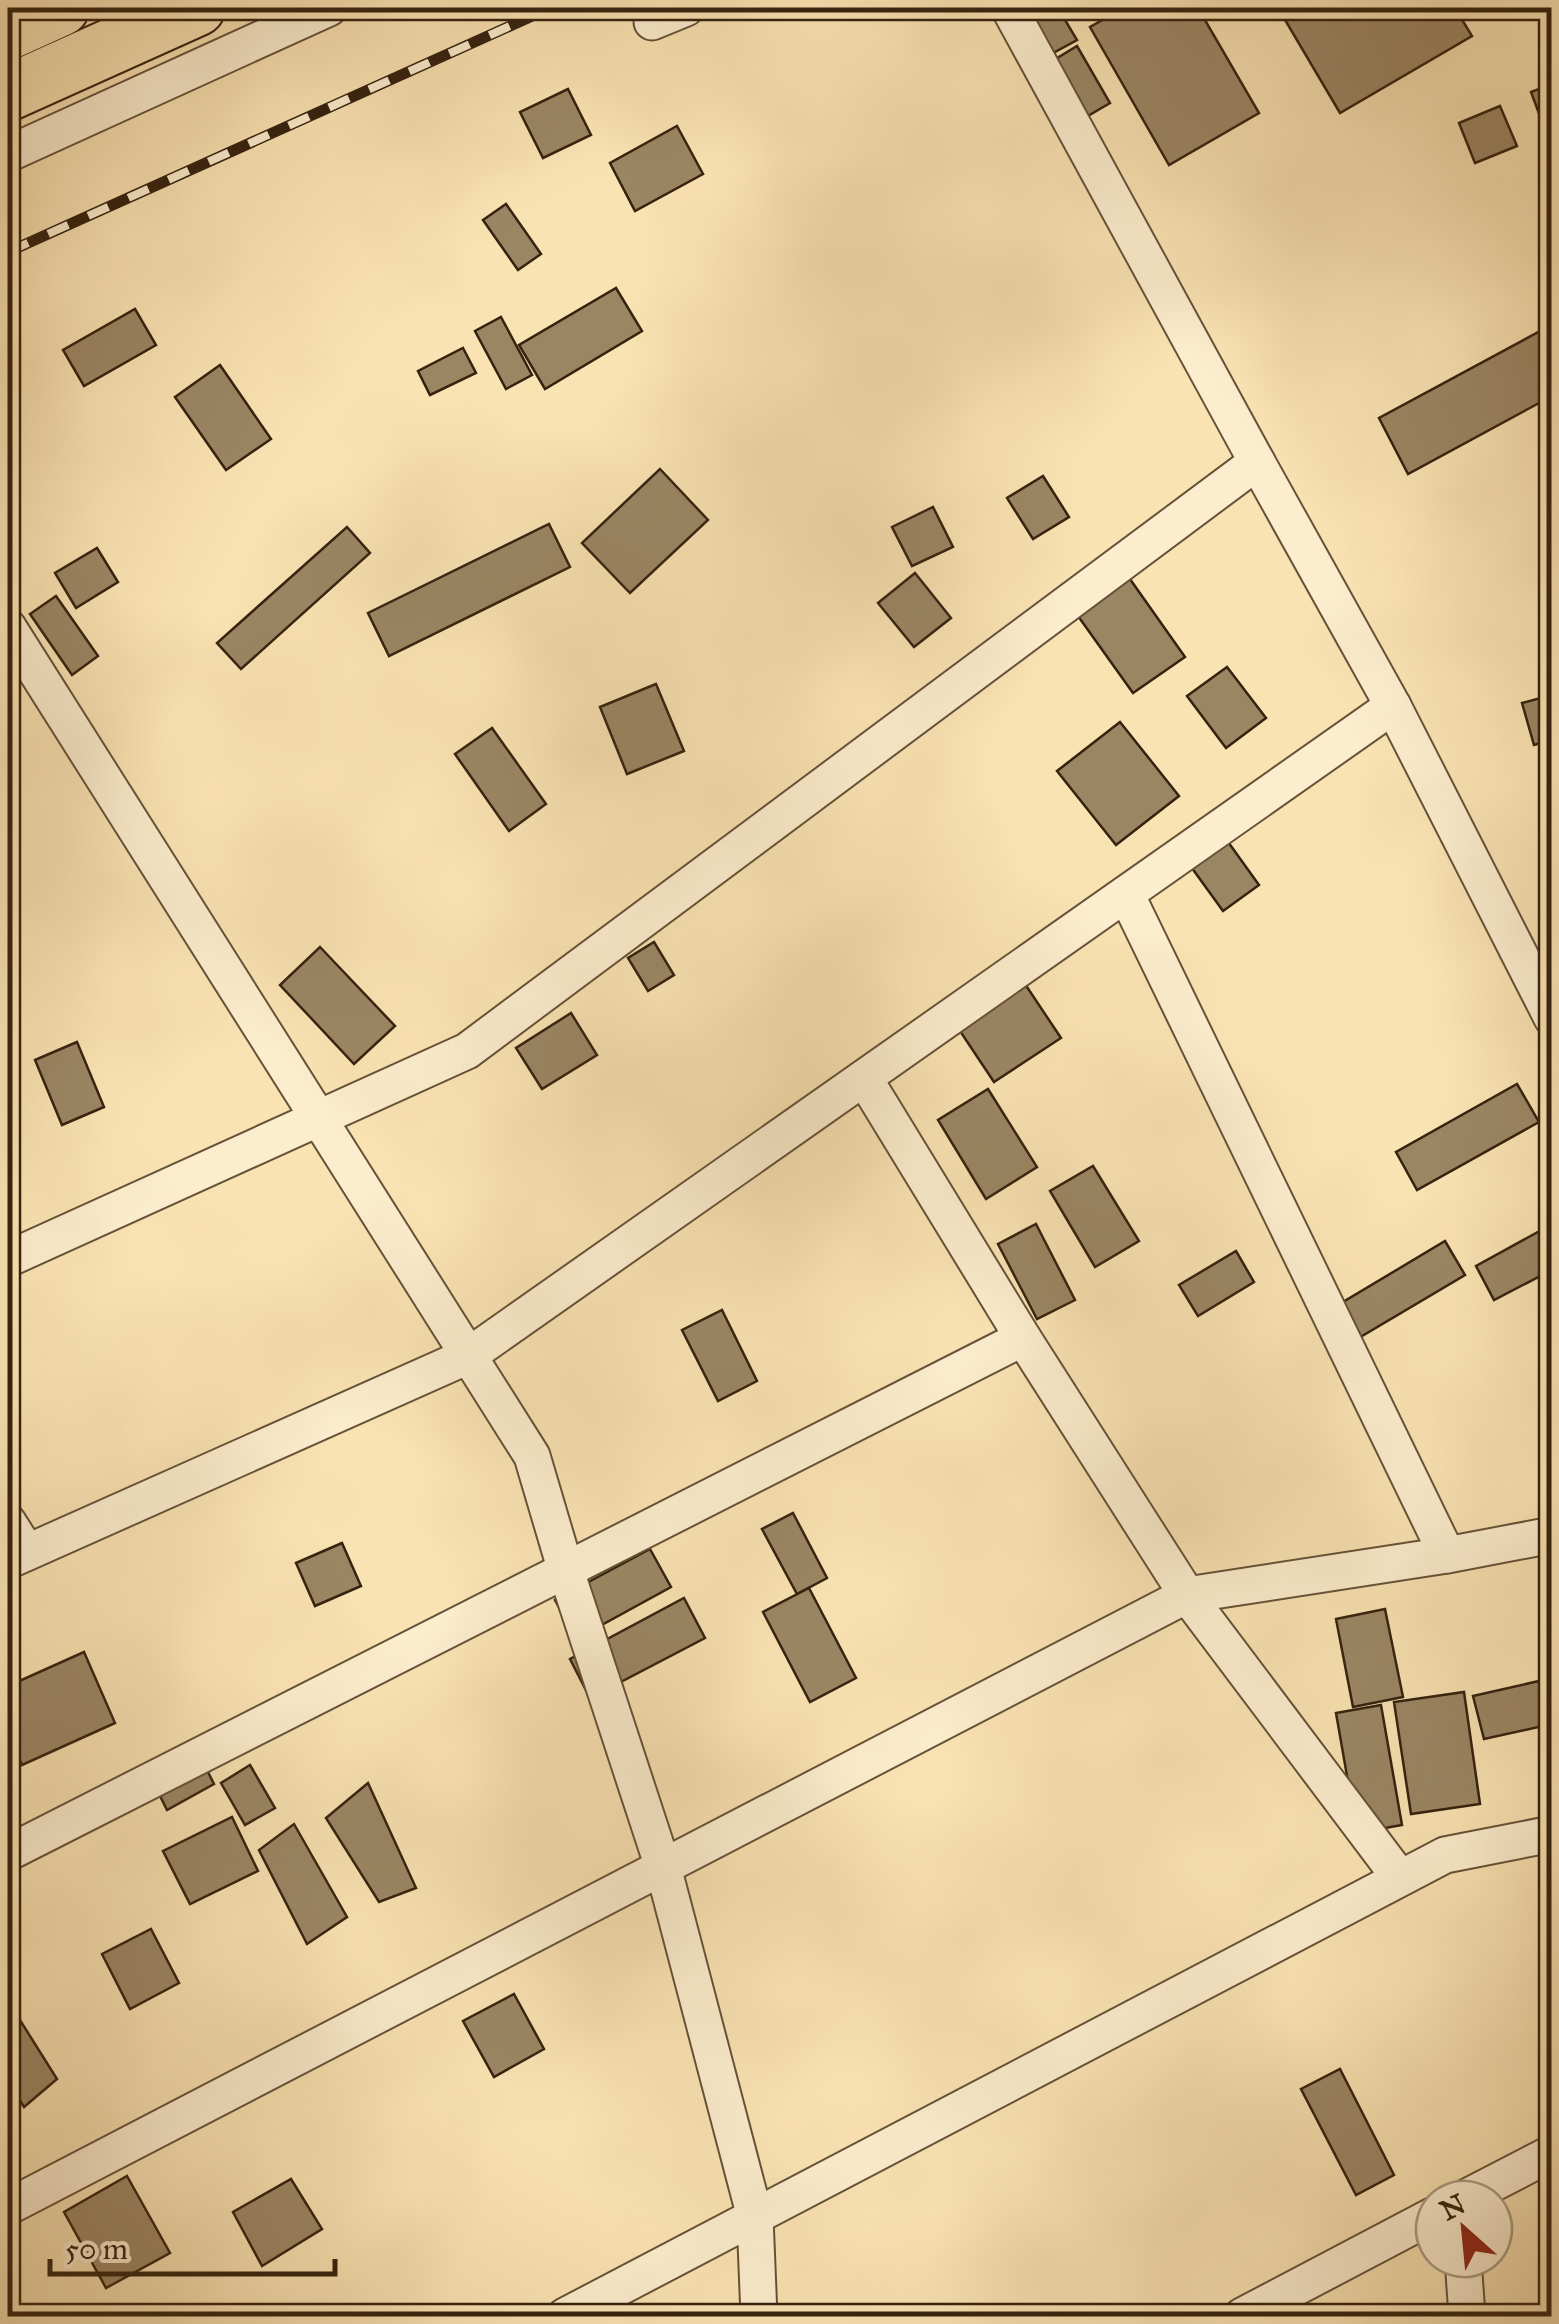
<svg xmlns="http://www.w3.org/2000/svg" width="1559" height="2324" viewBox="0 0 1559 2324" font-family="'IM FELL Great Primer',serif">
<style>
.building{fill:#9b8664;stroke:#35220f;stroke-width:2.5}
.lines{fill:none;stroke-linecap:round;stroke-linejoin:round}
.minor-casing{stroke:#665238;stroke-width:39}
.trunk-casing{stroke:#35220f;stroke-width:59}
.minor{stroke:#fcedce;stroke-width:35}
.trunk{stroke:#fae3b3;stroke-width:55}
.rail-casing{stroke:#35220f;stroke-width:11}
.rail{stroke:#fcedce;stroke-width:8;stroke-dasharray:22;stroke-linecap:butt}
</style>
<rect width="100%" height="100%" fill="#fae3b3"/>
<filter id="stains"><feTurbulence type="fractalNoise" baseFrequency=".002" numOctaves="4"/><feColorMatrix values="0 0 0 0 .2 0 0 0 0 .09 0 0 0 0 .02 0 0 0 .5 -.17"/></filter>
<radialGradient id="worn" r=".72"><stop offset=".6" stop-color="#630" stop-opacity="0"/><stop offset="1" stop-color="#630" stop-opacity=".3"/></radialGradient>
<g class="building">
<path d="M1026 8H1058L1077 40 1053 53Z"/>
<path d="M1124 8H1198L1259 113 1169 165 1090 27Z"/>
<path d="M1278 8H1455L1472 36 1340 113Z"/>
<path d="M1077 46 1110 103 1086 117 1054 60Z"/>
<path d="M1552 84V133L1547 135 1531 92Z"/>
<path d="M568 89 591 135 543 158 520 112Z"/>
<path d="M1500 106 1517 146 1475 163 1459 123Z"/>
<path d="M677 126 703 174 635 211 610 163Z"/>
<path d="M506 204 541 254 518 270 483 220Z"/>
<path d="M616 288 642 331 545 389 519 345Z"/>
<path d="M135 309 156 345 84 386 63 350Z"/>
<path d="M501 317 532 375 506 389 475 331Z"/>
<path d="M1544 329 1552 343V396L1408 474 1379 418Z"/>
<path d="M463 348 476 373 430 395 418 371Z"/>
<path d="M220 365 271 439 226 470 175 397Z"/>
<path d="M660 469 708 520 630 593 582 543Z"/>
<path d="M1043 476 1069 517 1033 539 1007 498Z"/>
<path d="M933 507 953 547 912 566 892 527Z"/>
<path d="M549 524 570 567 389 656 368 613Z"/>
<path d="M347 527 370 553 241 669 217 643Z"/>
<path d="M97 548 118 582 76 608 55 573Z"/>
<path d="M1125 572 1185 657 1133 693 1073 609Z"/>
<path d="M915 573 951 618 914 647 878 603Z"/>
<path d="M56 596 98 656 72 675 30 614Z"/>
<path d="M1227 667 1266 718 1226 748 1187 696Z"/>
<path d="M656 684 684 751 627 774 600 707Z"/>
<path d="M1552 695V740L1534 745 1522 703Z"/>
<path d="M1120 722 1179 796 1116 845 1057 771Z"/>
<path d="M492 728 546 804 509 831 455 754Z"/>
<path d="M1213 821 1259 885 1223 911 1176 846Z"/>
<path d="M654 942 674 975 648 991 628 958Z"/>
<path d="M320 947 395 1026 354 1064 280 985Z"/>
<path d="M1017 972 1061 1038 994 1082 950 1016Z"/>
<path d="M571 1013 597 1055 542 1089 516 1048Z"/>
<path d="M77 1042 104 1107 62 1125 35 1060Z"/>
<path d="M1517 1084 1539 1122 1417 1190 1396 1152Z"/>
<path d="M988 1089 1037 1167 986 1199 938 1120Z"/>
<path d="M1093 1166 1139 1241 1095 1267 1050 1191Z"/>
<path d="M1036 1224 1075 1300 1037 1319 998 1244Z"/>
<path d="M1547 1227 1552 1236V1270L1494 1300 1476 1266Z"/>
<path d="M1445 1241 1465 1275 1357 1339 1338 1305Z"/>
<path d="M1236 1251 1254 1282 1198 1316 1179 1285Z"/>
<path d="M722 1310 757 1381 718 1401 682 1330Z"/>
<path d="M793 1513 827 1578 797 1594 762 1529Z"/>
<path d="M342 1543 361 1586 315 1606 296 1563Z"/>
<path d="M650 1549 671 1587 576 1639 555 1600Z"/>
<path d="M809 1588 856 1678 810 1702 763 1612Z"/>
<path d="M684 1598 705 1638 590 1698 570 1659Z"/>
<path d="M1385 1609 1403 1697 1353 1707 1336 1619Z"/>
<path d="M84 1652 115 1723 22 1765 8 1732V1686Z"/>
<path d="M1552 1678V1724L1484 1739 1473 1696Z"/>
<path d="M1464 1692 1480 1804 1411 1814 1394 1702Z"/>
<path d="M1381 1705 1402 1825 1357 1833 1336 1713Z"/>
<path d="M204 1764 214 1784 167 1810 157 1790Z"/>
<path d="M250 1765 275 1808 245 1825 221 1783Z"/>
<path d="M368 1783 416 1888 379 1902 326 1818Z"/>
<path d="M232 1817 258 1871 190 1904 163 1851Z"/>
<path d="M294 1824 347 1917 307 1944 259 1850Z"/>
<path d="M151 1929 179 1983 130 2009 102 1954Z"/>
<path d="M514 1994 544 2049 494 2077 463 2021Z"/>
<path d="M8 2001 57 2079 24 2107 8 2081Z"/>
<path d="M1340 2069 1394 2175 1356 2195 1301 2089Z"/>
<path d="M127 2176 170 2253 106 2288 64 2212Z"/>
<path d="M291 2179 322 2229 262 2266 233 2212Z"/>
</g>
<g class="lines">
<defs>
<g id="minor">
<path d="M1009 8 1257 462 1393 706 1552 1018"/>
<path d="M652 22 686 8"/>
<path d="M8 154 329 8"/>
<path d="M8 627 532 1456 566 1571 663 1867 755 2217 759 2316"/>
<path d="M1126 894 1447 1555"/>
<path d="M864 1078 1023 1338 1187 1595 1400 1878"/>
<path d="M8 1259 467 1051 1257 462"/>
<path d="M8 1522 27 1552"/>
<path d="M8 1561 468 1356 1393 706"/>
<path d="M8 1853 1023 1338"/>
<path d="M1463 2199 1552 2153"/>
<path d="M8 2207 1187 1595 1447 1555 1552 1535"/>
<path d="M1463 2259 1467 2316"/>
<path d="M565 2316 1445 1855 1552 1834"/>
<path d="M1242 2316 1434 2215"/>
</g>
<g id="trunk">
<path d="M8 32 61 8"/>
<path d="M8 93 197 8"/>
</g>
</defs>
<use href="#minor" class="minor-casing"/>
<use href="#trunk" class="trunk-casing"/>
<use href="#minor" class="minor"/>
<use href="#trunk" class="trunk"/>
<defs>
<path id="rail" d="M8 252 550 8"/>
</defs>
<use href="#rail" class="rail-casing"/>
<use href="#rail" class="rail"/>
</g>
<rect width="1559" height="2324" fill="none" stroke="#fae3b3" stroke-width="40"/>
<rect x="10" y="10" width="1539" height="2304" fill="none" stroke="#35220f" stroke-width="5"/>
<rect x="20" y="20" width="1519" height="2284" fill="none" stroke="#35220f" stroke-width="2.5"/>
<g transform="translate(1464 2229) rotate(333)"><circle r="48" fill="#fcedce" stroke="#ac9c82" stroke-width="2.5"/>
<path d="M0-8L18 38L0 25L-18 38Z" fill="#8f2418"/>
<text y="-15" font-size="28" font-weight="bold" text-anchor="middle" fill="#35220f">N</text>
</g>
<path d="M50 2259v15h285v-15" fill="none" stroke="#35220f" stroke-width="5"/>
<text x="65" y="2259" font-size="30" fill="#35220f" stroke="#fcedce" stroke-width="8" paint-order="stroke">50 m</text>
<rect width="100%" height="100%" filter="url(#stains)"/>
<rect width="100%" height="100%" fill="url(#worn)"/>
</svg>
